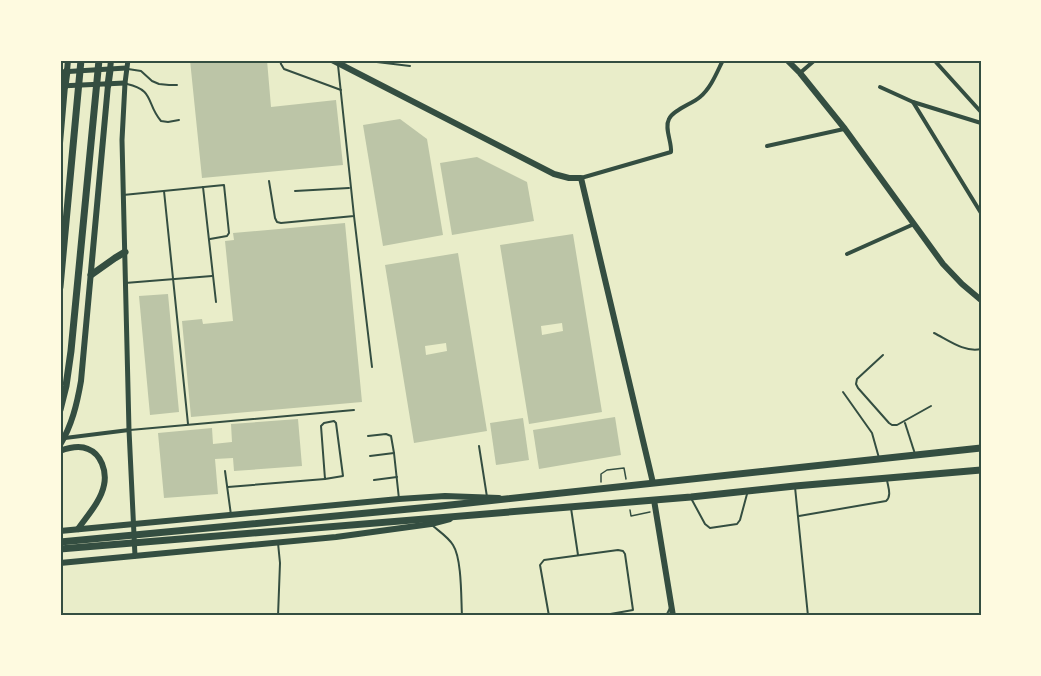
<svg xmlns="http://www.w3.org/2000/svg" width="1041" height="676" viewBox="0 0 1041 676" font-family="'Exo 2',sans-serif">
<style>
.building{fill:#bcc5a7;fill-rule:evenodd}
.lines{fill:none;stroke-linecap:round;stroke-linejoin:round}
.path{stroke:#344e41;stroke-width:1.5}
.service{stroke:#344e41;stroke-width:2}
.minor{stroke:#344e41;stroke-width:4}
.tertiary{stroke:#344e41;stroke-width:5}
.secondary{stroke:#344e41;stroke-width:6}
.primary{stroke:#344e41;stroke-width:7}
.neatline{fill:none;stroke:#344e41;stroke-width:2}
</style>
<rect width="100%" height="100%" fill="#e9edc9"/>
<g class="building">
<path d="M190 60H267L271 107 336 100 343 165 202 178Z"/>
<path d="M400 119 427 139 443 235 383 246 363 125Z"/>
<path d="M477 157 527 182 534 221 452 235 440 163Z"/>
<path d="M345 223 362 402 191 417 182 321 202 319 203 324 233 321 225 241 234 240 233 233Z"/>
<path d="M573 234 602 412 529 424 500 245ZM562 323 563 331 542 335 541 326Z"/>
<path d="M458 253 487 431 414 443 385 265ZM446 343 447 351 426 355 425 346Z"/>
<path d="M168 294 179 412 150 415 139 296Z"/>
<path d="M615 417 621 455 539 469 533 430Z"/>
<path d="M523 418 529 460 496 465 490 423Z"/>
<path d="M298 419 302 466 234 471 233 458 215 459 218 494 164 498 158 433 212 428 213 444 232 442 231 424Z"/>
</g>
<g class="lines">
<g class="path">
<path d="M601 482V474L607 470 624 468 626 479"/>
<path d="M630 510 631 516 650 512"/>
</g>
<g class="service">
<path d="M280 60 281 64 284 69 341 90"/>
<path d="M341 63 360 60 410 66"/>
<path d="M128 69 141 71 152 81 159 84 169 85H177"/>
<path d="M127 84C155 90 146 104 161 121L168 122 179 120"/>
<path d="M269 181 275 218 277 222 281 223 354 216 338 65"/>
<path d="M203 187 216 302"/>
<path d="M164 191 188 424"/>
<path d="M295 191 349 188"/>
<path d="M123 195 224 185 229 233 227 236 210 239"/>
<path d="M354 216 372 367"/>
<path d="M125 283 212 276"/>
<path d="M934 333C948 340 965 353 981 349"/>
<path d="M883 355 857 379 856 384 858 388 889 423 892 425H897L931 406"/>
<path d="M843 392 872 433 879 458"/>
<path d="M334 421 336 423 343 476 325 479 321 426 324 423Z"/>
<path d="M905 423 915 454"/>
<path d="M130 430 354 410"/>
<path d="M368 436 386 434 391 436 394 453 399 499"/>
<path d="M479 446 487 497"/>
<path d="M370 456 394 453"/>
<path d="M225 471 231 515"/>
<path d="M374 480 397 477"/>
<path d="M228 487 325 479"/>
<path d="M795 487 808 616"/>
<path d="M692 500 705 524 710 528 737 524 740 520 747 494"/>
<path d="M571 508 578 555"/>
<path d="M799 516 886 501C892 496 888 487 887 480"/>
<path d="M433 526C440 532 448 537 453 545 462 559 461 598 462 616"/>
<path d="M278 543 280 563 278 616"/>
<path d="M60 597 62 616"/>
<path d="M549 616 540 565 544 560 618 550 623 551 625 554 633 610 599 616"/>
<path d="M666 616 670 608"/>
</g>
<g class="minor">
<path d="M934 60 981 112"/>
<path d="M800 73 815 60"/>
<path d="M880 87 913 102 981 123"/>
<path d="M913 102 981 213"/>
<path d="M767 146 844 129"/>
<path d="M581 178 671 152C672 142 664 128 669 119 673 110 692 104 700 97 711 88 717 72 723 60"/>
<path d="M847 254 914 224"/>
<path d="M65 438 129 430"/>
</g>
<g class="tertiary">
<path d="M128 60 125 83 122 140 129 430 135 556"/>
<path d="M60 72 126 68"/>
<path d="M60 86 125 83"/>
</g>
<g class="secondary">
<path d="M332 60 554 174 569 178H581L653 483"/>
<path d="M787 60 800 73 845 129 943 264 962 284 981 300"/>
<path d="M110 70 111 60"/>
<path d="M67 71 68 60"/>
<path d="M60 143 65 86"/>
<path d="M60 445C72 425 77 404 81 381L108 85"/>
<path d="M60 451C68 448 79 445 88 449 101 454 107 471 104 485 101 501 87 516 78 529"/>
<path d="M654 500 673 616"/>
<path d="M60 531 399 499 445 496 499 498"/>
<path d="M60 563 336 537 431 524 450 519"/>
</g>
<g class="primary">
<path d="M108 85 110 70"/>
<path d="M65 86 67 71"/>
<path d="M91 275 115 258 125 252"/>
<path d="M60 287 81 60"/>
<path d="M60 410 66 386 71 351 99 60"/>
<path d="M60 542 441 506 981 448"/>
<path d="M60 549 691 497 795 486 981 470"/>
</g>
</g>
<rect width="1041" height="676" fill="none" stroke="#fefae0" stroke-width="123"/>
<rect x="62" y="62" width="918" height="552" class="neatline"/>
</svg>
